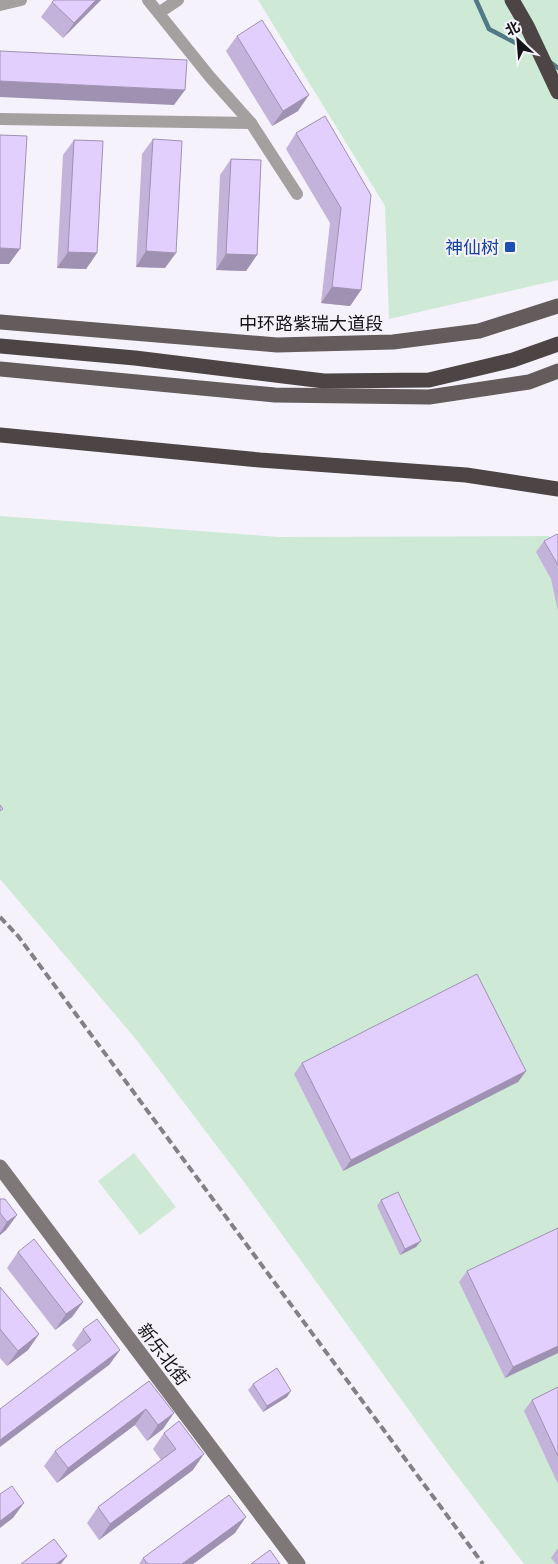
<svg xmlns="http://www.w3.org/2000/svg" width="558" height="1564" viewBox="0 0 558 1564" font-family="Barlow,'Noto Sans SC',sans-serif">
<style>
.green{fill:#ceead6}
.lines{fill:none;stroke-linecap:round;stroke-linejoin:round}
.stream{stroke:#517986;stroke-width:4.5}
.street{stroke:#a4a0a0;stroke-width:12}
.secondary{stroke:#7e7878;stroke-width:15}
.primary{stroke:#635b5c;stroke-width:15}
.highway{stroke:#4c4445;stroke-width:15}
.rail{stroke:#838086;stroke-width:4;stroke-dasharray:8 4;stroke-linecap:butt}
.wall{fill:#c3b2da}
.shaded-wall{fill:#9f91b1}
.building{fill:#e3cffd;stroke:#9f91b1}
.transit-dot{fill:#1a4fb4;stroke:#f6f2fb;stroke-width:2}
.labels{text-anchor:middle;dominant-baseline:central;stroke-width:4;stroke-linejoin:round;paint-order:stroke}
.transit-label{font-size:18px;fill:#164399;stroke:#f6f2fb;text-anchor:end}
.street-label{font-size:18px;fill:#141316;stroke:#f6f2fb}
</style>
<rect width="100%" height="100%" fill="#f6f2fb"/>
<g class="green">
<path d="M258 0H558V280L389 319 385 206Z"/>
<path d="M0 516 279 537 548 536 558 540V1564H524L445 1460 244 1182 135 1038 0 879Z"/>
<path d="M134 1153 176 1207 140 1235 98 1181Z"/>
</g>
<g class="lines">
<g class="stream">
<path d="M476 0 489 29 535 53"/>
<path d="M550 62 558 68"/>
</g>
<g class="street">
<path d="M148 0 210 77 251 123 297 194"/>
<path d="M0 5 21 0"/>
<path d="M160 12 178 0"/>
<path d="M0 119 251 123"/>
</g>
<path class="secondary" d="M0 1167 298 1564"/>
<g class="primary">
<path d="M0 322 277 345 393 342 479 331 558 306"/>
<path d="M0 369 275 395 429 397 529 382 558 371"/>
</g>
<g class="highway">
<path d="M512 0 527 26 558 92"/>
<path d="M0 346 135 358 324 381 429 380 513 360 558 344"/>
<path d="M0 435 260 460 466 475 558 489"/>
</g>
<path class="rail" d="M0 917 18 936 483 1564"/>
</g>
<g class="wall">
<path d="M101 0 63 38 41 17 52 2Z"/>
<path d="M237 36 298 111 272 126 226 51Z"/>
<path d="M325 116 361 290 350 306 321 303 330 223 286 149 296 133Z"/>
<path d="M153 139 165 268 136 267 142 154Z"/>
<path d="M74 140 97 253 86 269 57 268 63 155Z"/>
<path d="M231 159 257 255 246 271 216 270 220 175Z"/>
<path d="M558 535V611L551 579 536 552 544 541Z"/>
<path d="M302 1063 526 1071 518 1082 343 1171 294 1074Z"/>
<path d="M0 1199 17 1215 6 1230 0 1235Z"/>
<path d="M381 1200 416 1247 400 1255 377 1206Z"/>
<path d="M18 1252 83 1302 72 1317 55 1330 7 1268Z"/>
<path d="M467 1271 558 1353 505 1378 459 1282Z"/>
<path d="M0 1287 39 1334 28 1350 7 1366 0 1358Z"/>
<path d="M83 1329 120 1350 109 1365 77 1351 72 1345Z"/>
<path d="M149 1381 163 1429 147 1441 135 1425 57 1483 44 1466 55 1451Z"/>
<path d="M253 1384 287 1397 263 1412 248 1390Z"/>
<path d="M558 1387V1484L524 1411 532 1400Z"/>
<path d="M164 1433 193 1470 99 1540 87 1523 98 1507 161 1460 153 1449Z"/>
<path d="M235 1533 193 1564H139L143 1558Z"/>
<path d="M558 1548V1564H556L551 1558Z"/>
</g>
<g class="shaded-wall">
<path d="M96 0H101L63 38 74 23Z"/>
<path d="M0 81 185 90 174 105 0 97Z"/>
<path d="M309 95 298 111 272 126 283 111Z"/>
<path d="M0 248 20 249 9 264H0Z"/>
<path d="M146 251 176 253 165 268 136 267Z"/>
<path d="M68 252 97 253 86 269 57 268Z"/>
<path d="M226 254 257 255 246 271 216 270Z"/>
<path d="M332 287 361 290 350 306 321 303Z"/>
<path d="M526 1071 518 1082 343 1171 351 1160Z"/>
<path d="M17 1215 6 1230 0 1235V1233L7 1222Z"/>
<path d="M421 1241 416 1247 400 1255 405 1249Z"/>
<path d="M83 1302 72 1317 55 1330 66 1314Z"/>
<path d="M39 1334 28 1350 7 1366 18 1351Z"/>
<path d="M558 1346V1353L505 1378 513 1367Z"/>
<path d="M120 1350 109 1365 0 1447V1440Z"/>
<path d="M291 1391 287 1397 263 1412 267 1406Z"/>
<path d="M146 1409 135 1425 57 1483 68 1468Z"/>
<path d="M174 1413 163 1429 147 1441 158 1425Z"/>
<path d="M204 1454 193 1470 99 1540 110 1524Z"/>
<path d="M24 1503 13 1518 0 1528V1521Z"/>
<path d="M246 1517 235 1533 193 1564H182Z"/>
<path d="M67 1556 61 1564H56Z"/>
</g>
<g class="building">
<path d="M54 0H96L74 23 52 2Z"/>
<path d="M262 20 309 95 283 111 237 36Z"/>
<path d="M0 51 187 60 185 90 0 81Z"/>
<path d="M325 116 371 195 361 290 332 287 341 208 296 133Z"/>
<path d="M0 135 27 136 20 249 0 248Z"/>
<path d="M153 139 182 141 176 253 146 251Z"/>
<path d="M74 140 103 141 97 253 68 252Z"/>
<path d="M231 159 261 160 257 255 226 254Z"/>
<path d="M557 534 558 535V565L544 541Z"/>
<path d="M0 805 3 809 0 811Z"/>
<path d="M477 974 526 1071 351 1160 302 1063Z"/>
<path d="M398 1192 421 1241 405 1249 381 1200Z"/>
<path d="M0 1199H5L17 1215 7 1222 0 1213Z"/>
<path d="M558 1228V1346L513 1367 467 1271Z"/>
<path d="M34 1239 83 1302 66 1314 18 1252Z"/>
<path d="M0 1287 39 1334 18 1351 0 1329Z"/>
<path d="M97 1319 120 1350 0 1440V1409L91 1340 83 1329Z"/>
<path d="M277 1368 291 1391 267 1406 253 1384Z"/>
<path d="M149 1381 174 1413 158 1425 146 1409 68 1468 55 1451Z"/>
<path d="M558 1387V1456L532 1400Z"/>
<path d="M179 1421 204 1454 110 1524 98 1507 176 1449 164 1433Z"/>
<path d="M12 1486 24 1503 0 1521V1494Z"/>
<path d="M229 1495 246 1517 182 1564H148L143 1558Z"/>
<path d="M54 1539 67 1556 56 1564H21Z"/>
<path d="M270 1550 280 1564H251Z"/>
</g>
<rect class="transit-dot" x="504" y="241" width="12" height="12" rx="2.5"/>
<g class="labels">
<g class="transit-label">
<text x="499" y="247">神仙树</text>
</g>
<g class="street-label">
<text x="311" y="323">中环路紫瑞大道段</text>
<text transform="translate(164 1354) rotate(53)">新乐北街</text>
</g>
</g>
<g transform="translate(518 40) rotate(334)" stroke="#f6f2fb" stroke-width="4" paint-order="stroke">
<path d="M0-4L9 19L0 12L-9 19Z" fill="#141316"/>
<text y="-8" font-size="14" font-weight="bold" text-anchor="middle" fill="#141316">北</text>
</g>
</svg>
